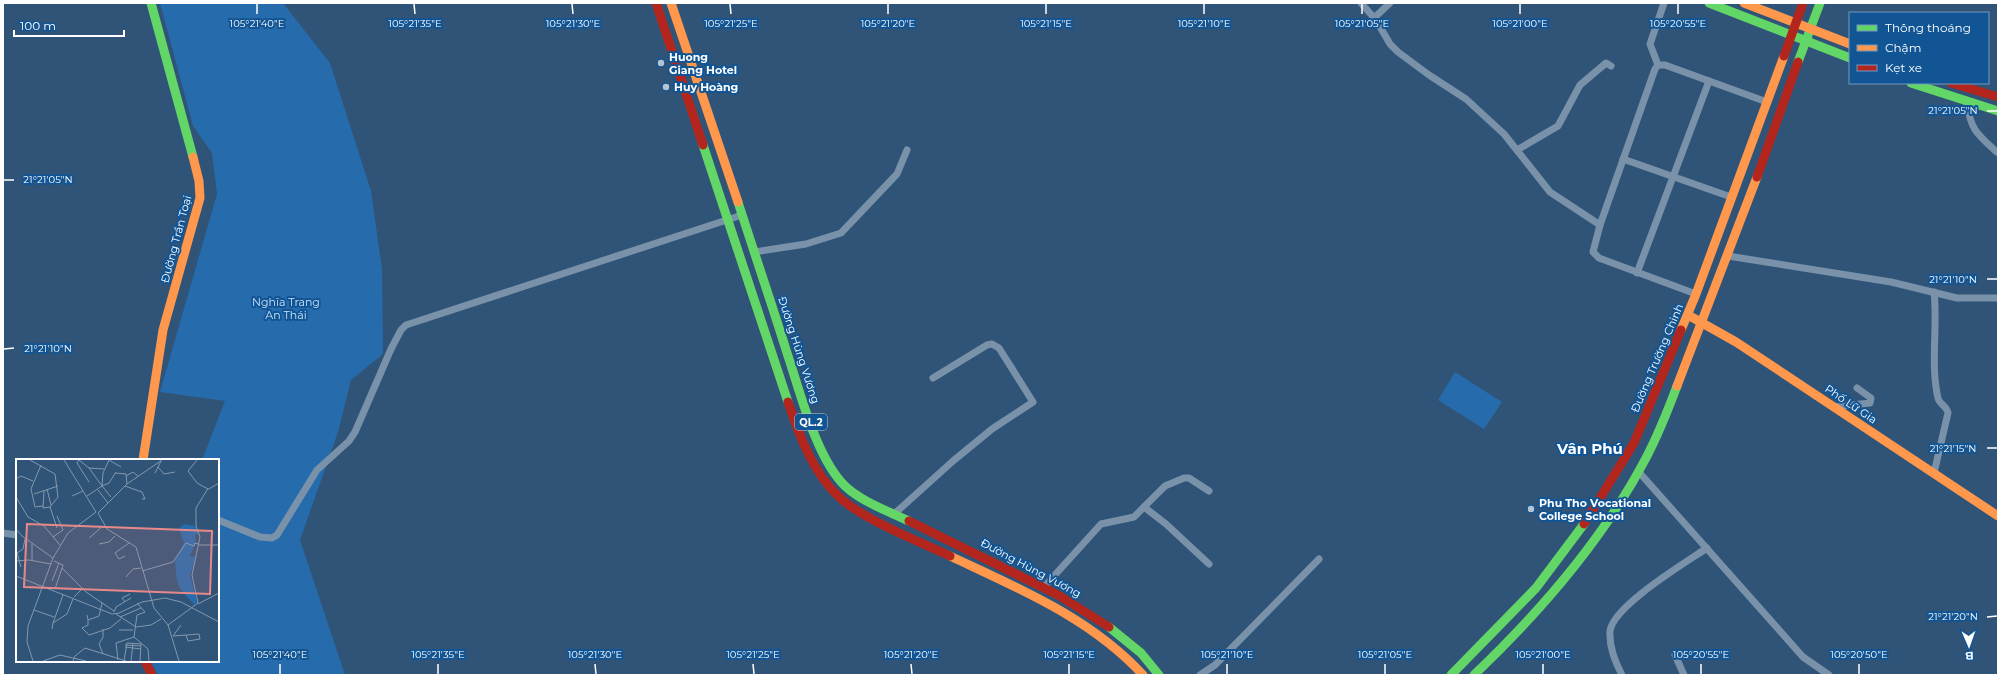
<svg xmlns="http://www.w3.org/2000/svg" width="2001" height="678" viewBox="0 0 2001 678" font-family="Montserrat,sans-serif">
<style>
.green{fill:#266bac}
.lines{fill:none;stroke-linecap:round;stroke-linejoin:round}
.street{stroke:#7992aa;stroke-width:7}
.fast{stroke:#63d668;stroke-width:9}
.slow{stroke:#ff974d;stroke-width:9}
.jam{stroke:#b3261e;stroke-width:9}
.ticks{fill:none;stroke:#fff;stroke-width:1.5}
.poi-dot{fill:#b7c3cf;stroke:#125595;stroke-width:1.5}
.labels{text-anchor:middle;dominant-baseline:central;stroke-width:4;stroke-linejoin:round;paint-order:stroke}
.shield{fill:#125595;stroke:#b8ccdf;stroke-width:1}
.shield-label{font-size:10px;font-weight:bold;fill:#fff}
.poi-label{font-size:11px;font-weight:bold;fill:#fff;stroke:#125595;text-anchor:start}
.street-label{font-size:11px;fill:#fff;stroke:#125595}
.park-label{font-size:11px;fill:#c9e4fd;stroke:#125595}
.district-label{font-size:15px;font-weight:bold;fill:#fff;stroke:#125595}
.inset-road{fill:none;stroke:#8398ad;stroke-width:1}
.view{fill:#e88989;fill-opacity:0.15;stroke:#e88989;stroke-width:2}
.inset-edge{fill:none;stroke:#fff;stroke-width:2}
.ticks-label{font-size:10px;text-anchor:middle;fill:#fff;stroke:#125595;stroke-width:4;stroke-linejoin:round;paint-order:stroke}
</style>
<rect width="100%" height="100%" fill="#305477"/>
<g class="green">
<path d="M160 3H283L330 63 371 191 382 269 383 354 351 380 338 432 300 540 345 675H158L150 661H218V460H202L225 401 160 392 217 194 212 153 193 126Z"/>
<path d="M1455 372 1502 402 1484 429 1438 400Z"/>
</g>
<g class="lines">
<g class="street">
<path d="M1361 3 1376 20 1390 44 1398 52 1429 75 1466 99 1504 134 1550 192 1600 225"/>
<path d="M1374 18 1390 3"/>
<path d="M1658 65 1655 69 1600 225 1593 252 1599 258 1696 294"/>
<path d="M1658 65H1665L1767 102"/>
<path d="M1658 65 1650 44 1664 3"/>
<path d="M1967 102C1970 130 1978 135 1998 153"/>
<path d="M1517 150 1558 126 1580 85 1606 63 1611 66"/>
<path d="M1623 159 1731 197"/>
<path d="M754 252 806 244 841 233 897 174 907 150"/>
<path d="M1728 256 1891 282 1957 298H1998"/>
<path d="M1637 273 1709 81"/>
<path d="M1834 407 1870 403 1871 398 1857 388"/>
<path d="M1638 471 1803 657 1829 675"/>
<path d="M1934 473 1948 413C1947 406 1939 404 1938 398 1930 363 1938 327 1934 292"/>
<path d="M1144 507 1166 524 1209 564"/>
<path d="M893 515 953 461 992 429 1033 402 999 348 992 344 987 345 933 378"/>
<path d="M218 520 260 537 272 538 277 535 317 470 349 441 355 432 391 349 401 330 406 325 742 215"/>
<path d="M3 533 17 535"/>
<path d="M1044 587 1101 524 1134 517 1165 486 1184 478H1189L1209 491"/>
<path d="M1675 655 1684 675"/>
<path d="M1200 675 1215 665 1319 559"/>
<path d="M1622 675C1615 661 1609 647 1610 631 1613 606 1685 563 1707 548"/>
</g>
<g class="fast">
<path d="M151 3 193 157"/>
<path d="M1709 3 1850 58"/>
<path d="M1798 62 1820 3"/>
<path d="M1911 83 1998 111"/>
<path d="M703 145 788 402"/>
<path d="M738 202C754 252 771 302 787 353 800 391 816 458 845 486 862 502 888 511 909 521"/>
<path d="M1109 627 1141 653 1159 675"/>
<path d="M1451 675 1536 588 1584 524"/>
<path d="M1474 675C1540 612 1603 540 1646 458 1658 435 1668 410 1677 386"/>
</g>
<g class="slow">
<path d="M671 3 738 202"/>
<path d="M1744 3 1850 44"/>
<path d="M1688 315 1736 342 1998 516"/>
<path d="M1681 330 1696 294 1784 56"/>
<path d="M1677 386 1757 177"/>
<path d="M143 460 163 330 200 198 199 181 193 157"/>
<path d="M950 556C1018 588 1091 618 1143 675"/>
</g>
<g class="jam">
<path d="M656 3 703 145"/>
<path d="M1784 56 1803 3"/>
<path d="M1951 83 1998 97"/>
<path d="M1757 177 1798 62"/>
<path d="M788 402C799 435 813 473 839 497 864 520 918 541 950 556"/>
<path d="M909 521 1058 595 1109 627"/>
<path d="M1584 524 1634 443 1681 330"/>
<path d="M145 661 152 675"/>
</g>
</g>
<path class="ticks" d="M257 4V14M414 4 415 14M572 4 573 14M730 4 731 14M888 4V14M1046 4V14M1204 4V14M1362 4V14M1520 4V14M1678 4V14M1987 111H1997M4 180H14M1987 279H1997M4 349 14 348M1987 448H1997M1987 617 1997 616M280 664V674M438 664V674M595 664 596 674M753 664 754 674M911 664 912 674M1069 664V674M1227 664V674M1385 664V674M1543 664V674M1701 664V674M1859 664V674"/>
<g class="poi-dot">
<circle cx="661" cy="63" r="4"/>
<circle cx="666" cy="87" r="4"/>
<circle cx="1531" cy="509" r="4"/>
</g>
<g class="labels">
<rect class="shield" x="795" y="414" width="32" height="16" rx="3"/>
<g class="shield-label">
<text x="811" y="422">QL.2</text>
</g>
<g class="poi-label">
<text x="669" y="57">Huong<tspan x="669" dy="13">Giang Hotel</tspan></text>
<text x="674" y="87">Huy Hoàng</text>
<text x="1539" y="503">Phu Tho Vocational<tspan x="1539" dy="13">College School</tspan></text>
</g>
<g class="street-label">
<text transform="translate(176 239) rotate(-75)">Đường Trần Toại</text>
<text transform="translate(799 350) rotate(72)">Đường Hùng Vương</text>
<text transform="translate(1657 358) rotate(-67)">Đường Trường Chinh</text>
<text transform="translate(1851 404) rotate(34)">Phố Lữ Gia</text>
<text transform="translate(1031 568) rotate(28)">Đường Hùng Vương</text>
</g>
<g class="park-label">
<text x="286" y="302">Nghĩa Trang<tspan x="286" dy="13">An Thái</tspan></text>
</g>
<g class="district-label">
<text x="1590" y="448">Vân Phú</text>
</g>
</g>
<g transform="translate(16 459)">
<rect width="203" height="203" fill="#305477"/>
<path d="M169 65 179 67 183 75 179 76 180 84 174 97 180 98 174 116 181 144 178 146 163 128 160 116 159 101 168 84 163 69Z" fill="#266bac"/>
<path class="inset-road" d="M14 1 39 15 42 38 34 48 27 49 28 32M48 1 80 53M63 1 73 9 88 10M63 1 61 4 73 23M93 1 105 8M181 1 172 12 181 24 192 30M25 6 15 30 19 48 27 47M142 8 148 15 159 13M73 9 86 27 93 24 100 13M99 14 110 15 111 25M139 14 145 2M110 17 117 13 122 17M0 20 5 17 17 22M86 27 95 38M109 27 126 33 129 40H126M31 30 35 46M82 31 92 44M18 35 42 27M56 37 67 32M71 37 86 27 87 14 93 1M0 38 12 58 28 67 44 86M34 48 41 69M82 54 111 25 146 1M82 54 91 70 120 88 138 149 152 166 163 202M0 70 6 77 37 99M37 78 47 71 41 57M73 79 87 67M83 85 93 83 99 77M183 86H203M109 97 103 100 99 94 113 84M16 101V85M0 102 13 101 35 105M38 102 47 106 39 130M5 108 1 94 7 90 9 80M46 109 70 133 98 152M126 112 157 103 170 84 178 87 179 84 183 85M0 117 96 155 103 154 126 143 149 139 165 143 203 163M110 118 117 110 125 109M36 122 43 104M58 138 67 129M109 143 106 139 114 135M121 144 129 153 121 156 118 178 132 190 133 202M182 145 203 134M18 151 38 158M98 153 100 148 115 139M100 155 120 168 135 166 145 160M71 156 72 161 83 157 86 144M104 158 125 149M72 161V166L66 169 73 176 94 169 105 160M37 164 47 136M152 166 182 144 176 116 184 78 180 67V49L191 31 203 24M36 170 37 164 51 155 57 140M87 170V178L83 185 87 195M103 171H117M157 177 183 175 184 180 172 182 170 176M157 177 165 166M109 186 125 187M109 188 125 190M102 201 100 184 118 178M17 202 11 183 12 167 37 99 52 74 80 53M27 202 44 196 70 202M57 202 59 197 69 189 110 202M108 202 111 184 125 185 124 202M115 202 117 184"/>
<path class="view" d="M11 65 196 72 194 135 8 128Z"/>
<rect width="203" height="203" class="inset-edge"/>
</g>
<g class="ticks-label">
<text x="257" y="27">105°21'40"E</text>
<text x="415" y="27">105°21'35"E</text>
<text x="573" y="27">105°21'30"E</text>
<text x="731" y="27">105°21'25"E</text>
<text x="888" y="27">105°21'20"E</text>
<text x="1046" y="27">105°21'15"E</text>
<text x="1204" y="27">105°21'10"E</text>
<text x="1362" y="27">105°21'05"E</text>
<text x="1520" y="27">105°21'00"E</text>
<text x="1678" y="27">105°20'55"E</text>
<text x="1953" y="114">21°21'05"N</text>
<text x="48" y="183">21°21'05"N</text>
<text x="1953" y="283">21°21'10"N</text>
<text x="48" y="352">21°21'10"N</text>
<text x="1953" y="452">21°21'15"N</text>
<text x="1953" y="620">21°21'20"N</text>
<text x="280" y="658">105°21'40"E</text>
<text x="438" y="658">105°21'35"E</text>
<text x="595" y="658">105°21'30"E</text>
<text x="753" y="658">105°21'25"E</text>
<text x="911" y="658">105°21'20"E</text>
<text x="1069" y="658">105°21'15"E</text>
<text x="1227" y="658">105°21'10"E</text>
<text x="1385" y="658">105°21'05"E</text>
<text x="1543" y="658">105°21'00"E</text>
<text x="1701" y="658">105°20'55"E</text>
<text x="1859" y="658">105°20'50"E</text>
</g>
<rect width="2001" height="678" fill="none" stroke="#ffffff" stroke-width="8"/>
<rect x="1849" y="12" width="140" height="72" fill="#125595" stroke="#7199bf"/>
<rect x="1857" y="25" width="20" height="6" fill="#63d668" stroke="#7199bf"/>
<text x="1885" y="32" font-size="12" fill="#ffffff">Thông thoáng</text>
<rect x="1857" y="45" width="20" height="6" fill="#ff974d" stroke="#7199bf"/>
<text x="1885" y="52" font-size="12" fill="#ffffff">Chậm</text>
<rect x="1857" y="65" width="20" height="6" fill="#b3261e" stroke="#7199bf"/>
<text x="1885" y="72" font-size="12" fill="#ffffff">Kẹt xe</text>
<g transform="translate(1969 646) rotate(178)" stroke="#125595" stroke-width="3" paint-order="stroke">
<path d="M0-3L7 15L0 10L-7 15Z" fill="#ffffff"/>
<text y="-6" font-size="11" font-weight="bold" text-anchor="middle" fill="#ffffff">B</text>
</g>
<path d="M14 30v6h110v-6" fill="none" stroke="#ffffff" stroke-width="2"/>
<text x="20" y="30" font-size="12" fill="#ffffff" stroke="#125595" stroke-width="3" paint-order="stroke">100 m</text>
</svg>
